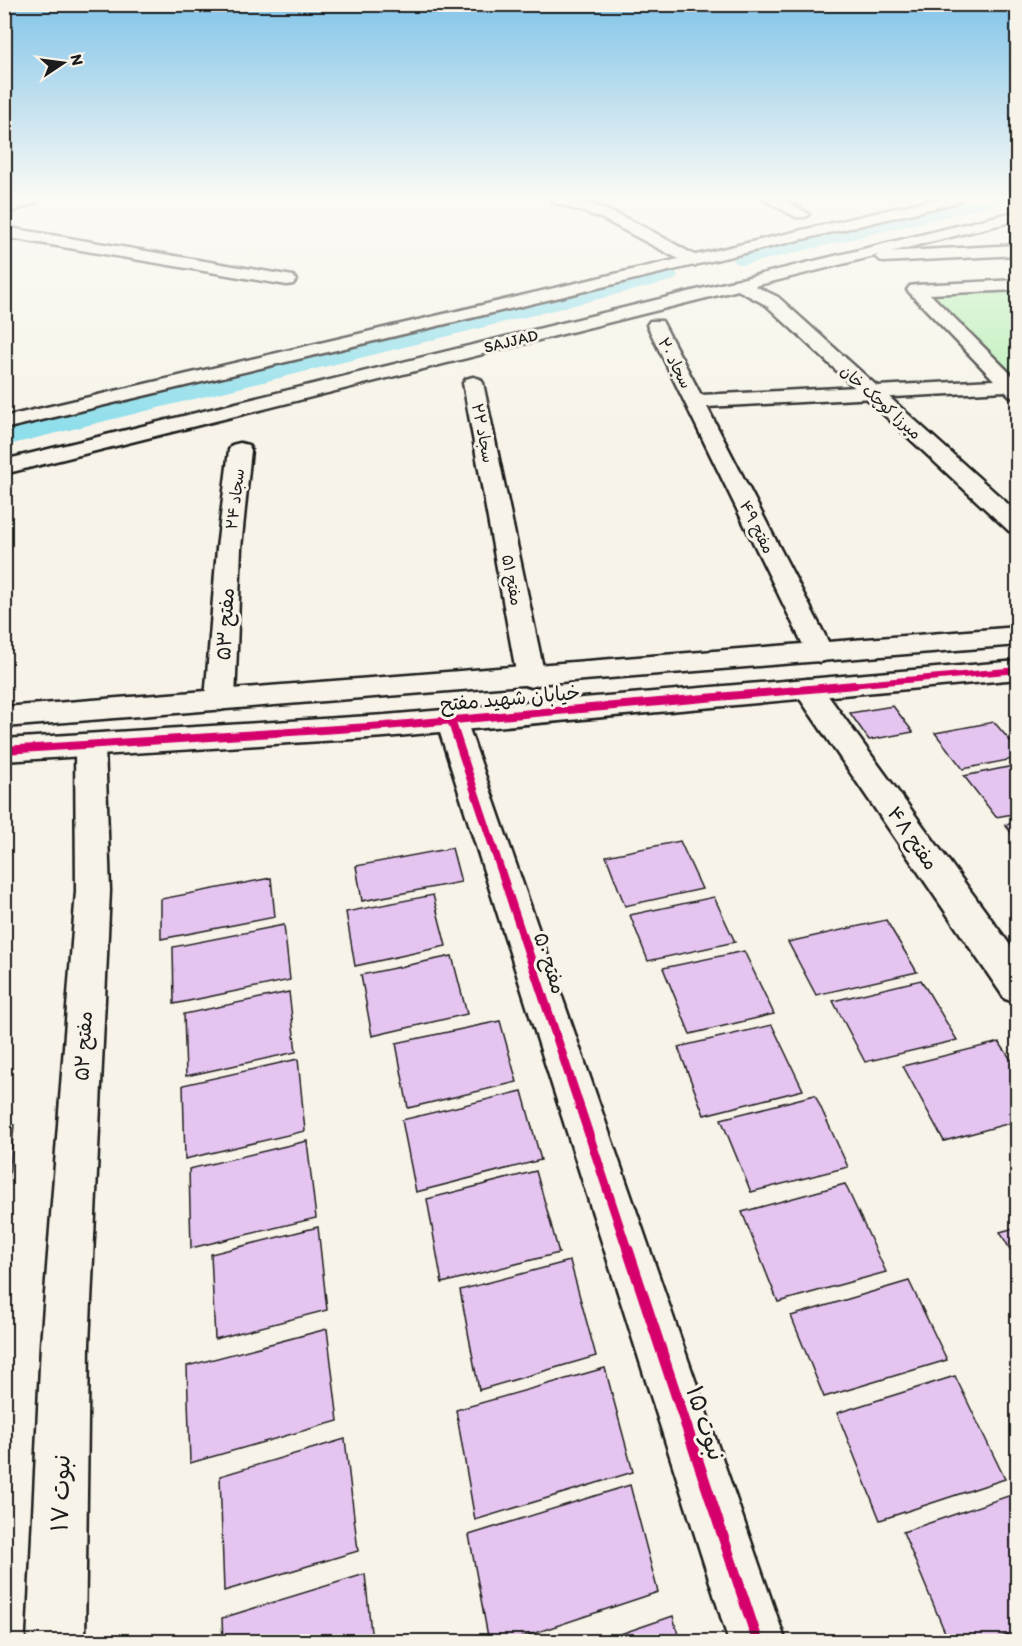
<svg xmlns="http://www.w3.org/2000/svg" width="1022" height="1646" viewBox="0 0 1022 1646" font-family="Itim,'Playpen Sans Arabic',sans-serif">
<style>
.green{fill:#b5eeb3;stroke:#688568;stroke-width:1.5}
.lines{fill:none;stroke-linecap:round;stroke-linejoin:round}
.canal{fill:#8edeeb;fill-rule:evenodd}
.building{fill:#e5c4f0;stroke:#1c1c1c;stroke-width:1.5}
.minor-casing{stroke:#1c1c1c;stroke-width:5}
.tertiary-casing{stroke:#1c1c1c;stroke-width:5}
.secondary-casing{stroke:#1c1c1c;stroke-width:5}
.minor{fill:#f7f3e8;fill-rule:evenodd}
.tertiary{fill:#f7f3e8;fill-rule:evenodd}
.secondary{fill:#f7f3e8;fill-rule:evenodd}
.cycleway-far3-casing{stroke:#f7f3e8;stroke-width:9}
.cycleway-far2-casing{stroke:#f7f3e8;stroke-width:11}
.cycleway-far1-casing{stroke:#f7f3e8;stroke-width:13}
.cycleway-casing{stroke:#f7f3e8;stroke-width:15}
.cycleway-far3{stroke:#d6006c;stroke-width:6}
.cycleway-far2{stroke:#d6006c;stroke-width:8}
.cycleway-far1{stroke:#d6006c;stroke-width:9}
.cycleway{stroke:#d6006c;stroke-width:11}
.labels{text-anchor:middle;dominant-baseline:central;stroke-width:6;stroke-linejoin:round;paint-order:stroke}
.far-street-label{font-size:16px;fill:#1c1c1c;stroke:#f7f3e8}
.street-label{font-size:20px;fill:#1c1c1c;stroke:#f7f3e8}
.near-street-label{font-size:24px;fill:#1c1c1c;stroke:#f7f3e8}
</style>
<rect width="100%" height="100%" fill="#f7f3e8"/>
<filter id="ink" filterUnits="userSpaceOnUse"><feTurbulence type="fractalNoise" baseFrequency=".0167" numOctaves="2"/><feDisplacementMap in="SourceGraphic" scale="12" xChannelSelector="R" yChannelSelector="G"/><feConvolveMatrix kernelMatrix="1 2 1 2 8 2 1 2 1" color-interpolation-filters="sRGB"/></filter>
<g filter="url(#ink)">
<path class="green" d="M1017 288V382L927 293Z"/>
<g class="lines">
<g class="canal">
<path d="M973 199H1005L1002 203 743 265 736 263 733 259 736 255Z"/>
<path d="M668 270 675 272 678 276 675 280 4 446V430Z"/>
</g>
</g>
<g class="building">
<path d="M893 706 913 732 869 740 850 713Z"/>
<path d="M994 722 1018 750V758L963 769 935 733Z"/>
<path d="M1018 765V813L996 817 964 776Z"/>
<path d="M1018 822V841L1005 825Z"/>
<path d="M680 841 702 889 625 906 606 856Z"/>
<path d="M452 848 461 882 362 901 356 866Z"/>
<path d="M271 878 275 917 161 939V899Z"/>
<path d="M433 895 446 946 355 966 346 912Z"/>
<path d="M714 897 735 942 648 961 630 915Z"/>
<path d="M886 920 917 972 816 995 788 942Z"/>
<path d="M284 925 290 980 174 1004 173 947Z"/>
<path d="M744 951 774 1014 690 1034 663 968Z"/>
<path d="M452 956 467 1014 372 1036 361 975Z"/>
<path d="M921 980 957 1040 865 1062 833 1001Z"/>
<path d="M289 992 296 1052 186 1076 184 1014Z"/>
<path d="M500 1021 517 1082 408 1108 396 1043Z"/>
<path d="M772 1025 803 1090 704 1115 678 1047Z"/>
<path d="M999 1042 1018 1070V1121L944 1141 903 1066Z"/>
<path d="M298 1059 305 1131 185 1159 183 1085Z"/>
<path d="M522 1091 541 1160 416 1192 402 1120Z"/>
<path d="M815 1095 848 1167 751 1192 721 1119Z"/>
<path d="M14 1125 6 1210H4V1127Z"/>
<path d="M307 1141 316 1218 191 1248 189 1169Z"/>
<path d="M536 1171 559 1253 442 1283 427 1199Z"/>
<path d="M845 1184 886 1272 778 1302 742 1212Z"/>
<path d="M318 1227 327 1310 215 1339 211 1254Z"/>
<path d="M1018 1227V1263L1000 1232Z"/>
<path d="M570 1261 596 1356 479 1390 460 1290Z"/>
<path d="M909 1281 947 1360 824 1397 791 1316Z"/>
<path d="M327 1329 338 1421 190 1463 187 1366Z"/>
<path d="M605 1368 633 1472 475 1520 456 1410Z"/>
<path d="M955 1376 1005 1479 880 1520 837 1413Z"/>
<path d="M345 1439 358 1551 224 1591 220 1476Z"/>
<path d="M630 1485 658 1592 508 1642H489L469 1535Z"/>
<path d="M1017 1493 1018 1631 988 1642H949L903 1532Z"/>
<path d="M365 1574 372 1642H223L222 1618Z"/>
<path d="M673 1616 680 1642H597Z"/>
</g>
<g class="lines">
<defs>
<g id="minor">
<path d="M19 199H39L37 202 4 215V205Z"/>
<path d="M551 199C605 199 653 233 700 258L702 261 694 266 688 264 601 218 553 202Z"/>
<path d="M763 199H782L809 214 806 217H796Z"/>
<path d="M4 227 287 275 293 276 296 280 293 284 287 285 4 237Z"/>
<path d="M1018 245V255L883 262 875 257 883 252Z"/>
<path d="M1018 280V290L930 294 1018 381V399L1011 397 1005 391 707 407 834 653 830 659 820 662 810 659 647 325 650 321H662L701 395 994 380 907 290 910 286 916 285Z"/>
<path d="M473 377 480 379 483 383 545 677 541 684 531 687 521 684 517 677 463 383 466 379Z"/>
<path d="M240 443 248 445 251 450 241 548 235 700 230 707 220 710 210 707 205 700 217 548 229 450 232 445Z"/>
<path d="M808 679 818 682 1018 956V1003L1005 999 798 696 793 689 798 682Z"/>
<path d="M451 710 462 713 466 720 786 1642H729L436 720 440 713Z"/>
<path d="M90 735 101 738 105 746 110 891 89 1345 85 1642H27L41 1345 76 891 75 746 79 738Z"/>
</g>
<g id="tertiary">
<path d="M740 279 778 297 1018 513V533L1009 531 766 305 734 288 731 284 734 280Z"/>
<path d="M1018 627V645L4 727V707Z"/>
<path d="M1018 661V679L385 737 4 761V739L385 715Z"/>
</g>
<g id="secondary">
<path d="M935 199H962L955 203 4 429V417Z"/>
<path d="M1018 211V220L4 474V460Z"/>
</g>
</defs>
<use href="#minor" class="minor-casing"/>
<use href="#tertiary" class="tertiary-casing"/>
<use href="#secondary" class="secondary-casing"/>
<use href="#minor" class="minor"/>
<use href="#tertiary" class="tertiary"/>
<use href="#secondary" class="secondary"/>
<defs>
<path id="cycleway-far3" d="M839 686 1018 670"/>
<g id="cycleway-far2">
<path d="M451 720 523 937"/>
<path d="M4 750 385 726 855 685"/>
</g>
<path id="cycleway-far1" d="M523 936 628 1252"/>
<path id="cycleway" d="M628 1250 758 1642"/>
</defs>
<use href="#cycleway-far3" class="cycleway-far3-casing"/>
<use href="#cycleway-far2" class="cycleway-far2-casing"/>
<use href="#cycleway-far1" class="cycleway-far1-casing"/>
<use href="#cycleway" class="cycleway-casing"/>
<use href="#cycleway-far3" class="cycleway-far3"/>
<use href="#cycleway-far2" class="cycleway-far2"/>
<use href="#cycleway-far1" class="cycleway-far1"/>
<use href="#cycleway" class="cycleway"/>
</g>
</g>
<linearGradient id="sky" x2="0" y2="1"><stop stop-color="#84c5e9"/><stop offset="0.46" stop-color="#fbfaf5"/><stop offset="1" stop-color="#fbfaf5" stop-opacity="0"/></linearGradient>
<rect width="1022" height="430" fill="url(#sky)"/>
<g class="labels">
<g class="far-street-label">
<text transform="translate(511 341) rotate(-14)">SAJJAD</text>
<text transform="translate(675 363) rotate(63)">سجاد ۲۰</text>
<text transform="translate(881 402) rotate(42)">میرزا کوچک خان</text>
<text transform="translate(483 433) rotate(79)">سجاد ۲۲</text>
<text transform="translate(235 499) rotate(-83)">سجاد ۲۴</text>
<text transform="translate(757 527) rotate(63)">مفتح ۴۹</text>
<text transform="translate(512 580) rotate(79)">مفتح ۵۱</text>
</g>
<g class="street-label">
<text transform="translate(225 624) rotate(-87)">مفتح ۵۳</text>
<text transform="translate(510 698) rotate(-5)">خیابان شهید مفتح</text>
<text transform="translate(913 838) rotate(55)">مفتح ۴۸</text>
<text transform="translate(550 963) rotate(72)">مفتح ۵۰</text>
<text transform="translate(83 1046) rotate(-87)">مفتح ۵۲</text>
</g>
<g class="near-street-label">
<text transform="translate(706 1423) rotate(72)">نبوت ۱۵</text>
<text transform="translate(60 1493) rotate(-88)">نبوت ۱۷</text>
</g>
</g>
<rect width="1022" height="1646" fill="none" stroke="#f7f3e8" stroke-width="24"/>
<rect x="12" y="12" width="998" height="1622" fill="none" stroke="#1c1c1c" stroke-width="2" filter="url(#ink)"/>
<g transform="translate(63 63) rotate(77)" stroke="#f7f3e8" stroke-width="4.5" paint-order="stroke">
<path d="M0-4.5L10 22L0 15L-10 22Z" fill="#1c1c1c"/>
<text y="-9" font-size="16" font-weight="bold" text-anchor="middle" fill="#1c1c1c">N</text>
</g>
</svg>
